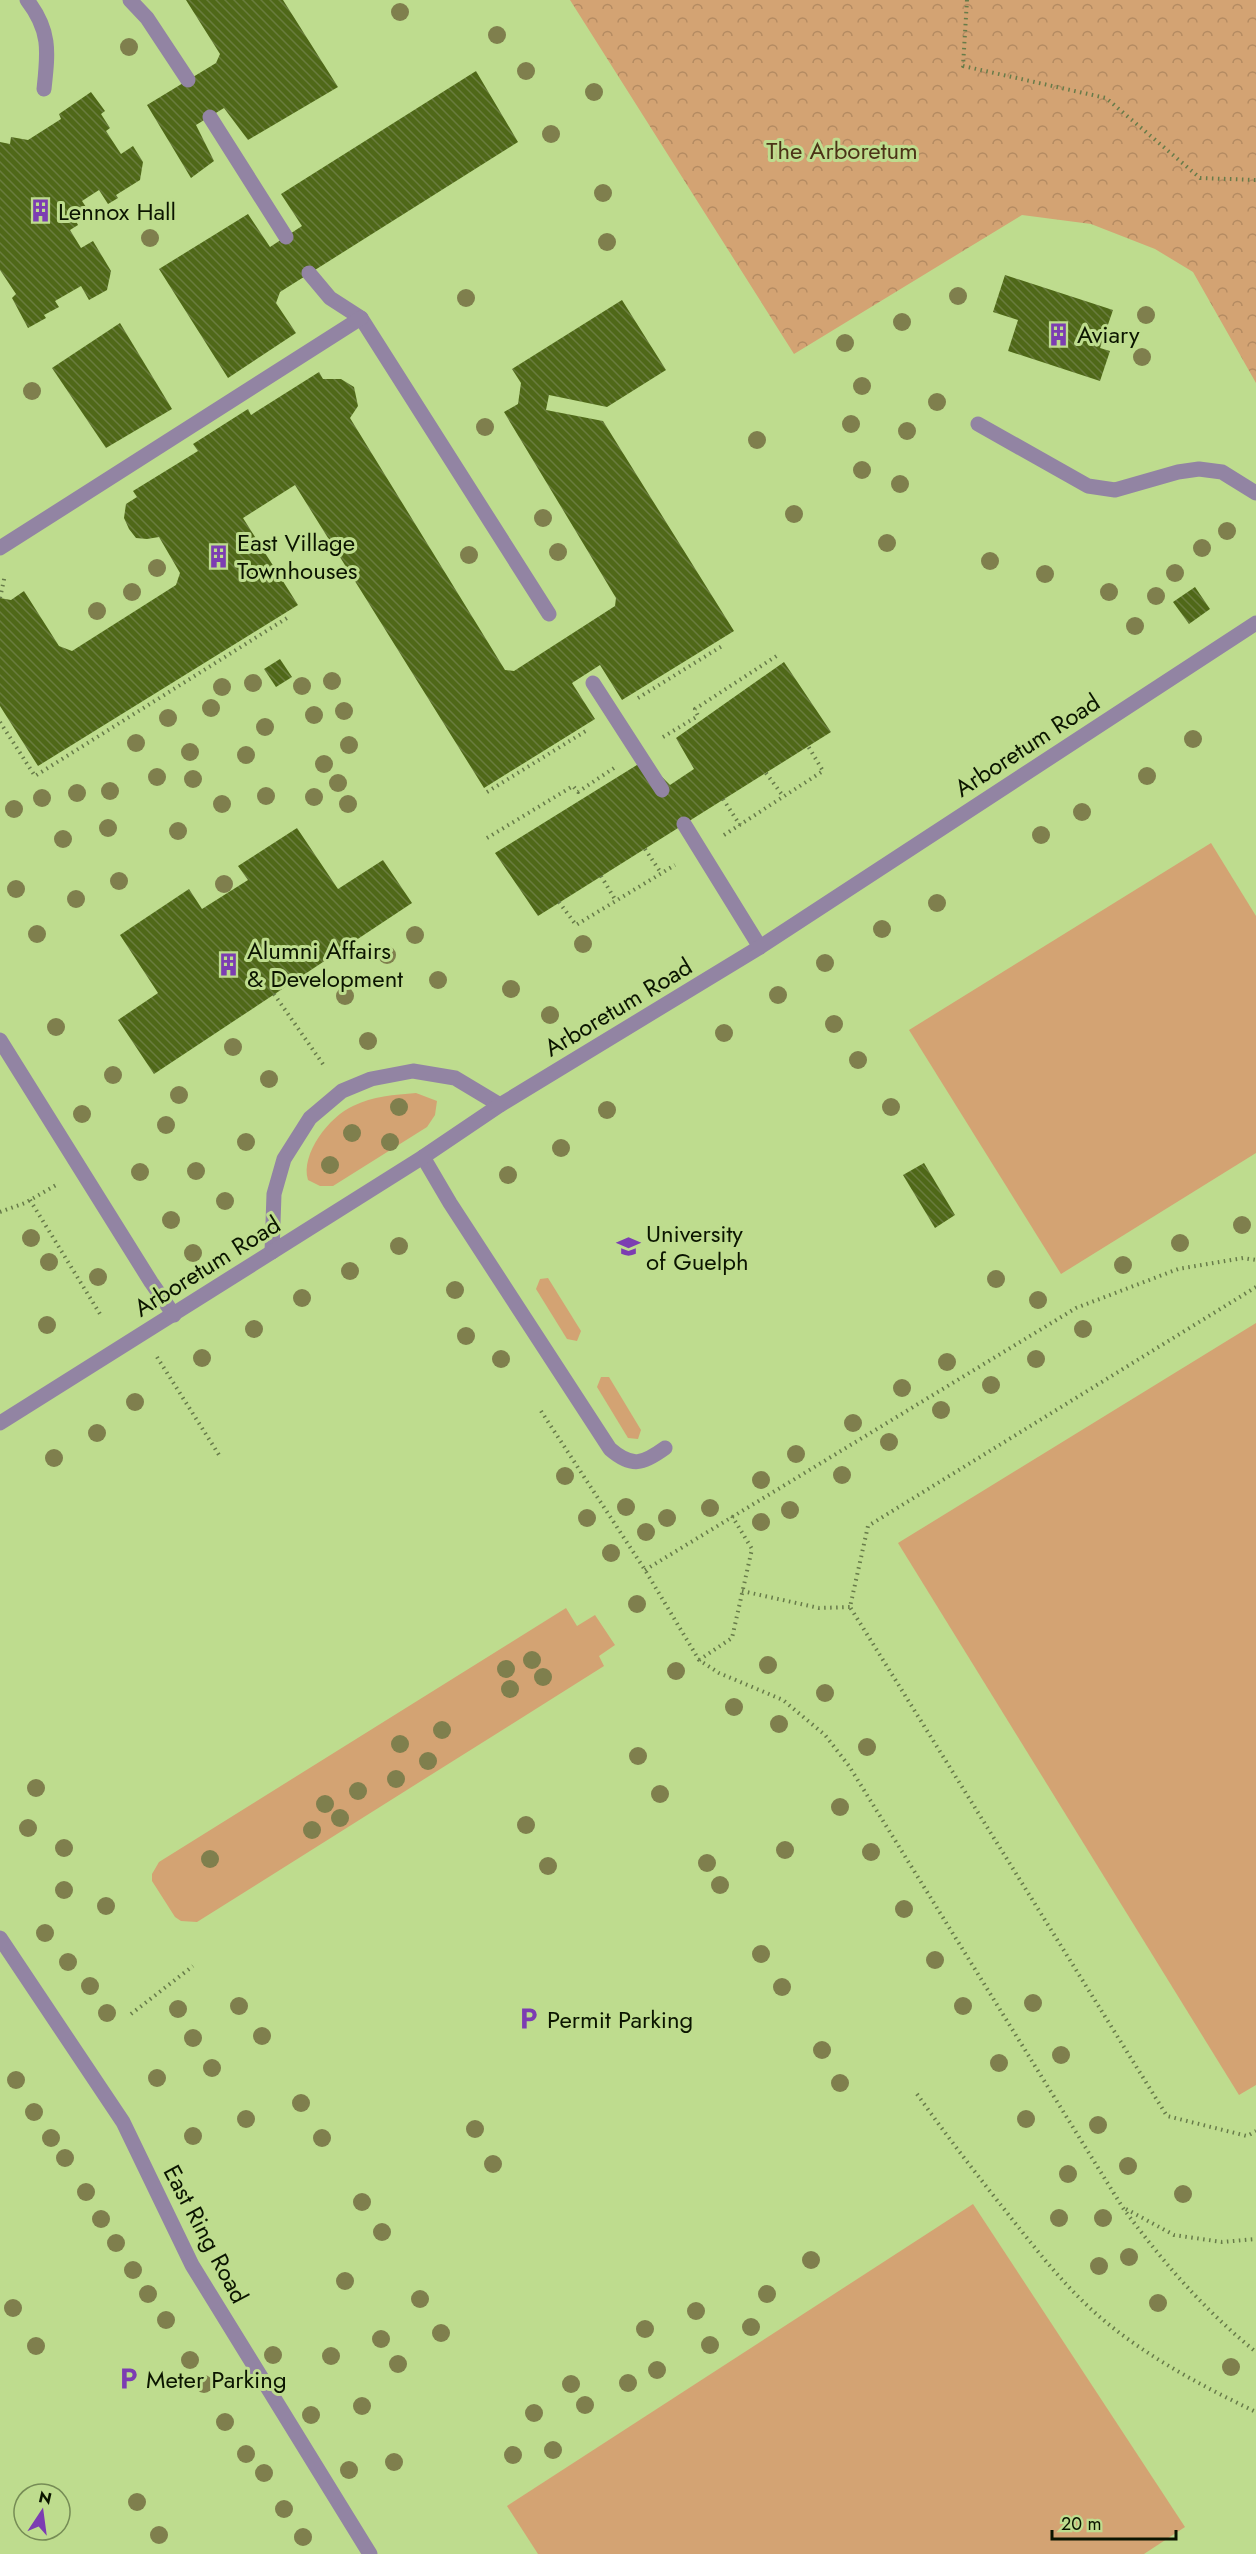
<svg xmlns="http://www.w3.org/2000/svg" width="1256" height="2554" viewBox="0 0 1256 2554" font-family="Jost,sans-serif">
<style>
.grass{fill:#d3a373}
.park{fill:url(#park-crowns)}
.building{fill:url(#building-back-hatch)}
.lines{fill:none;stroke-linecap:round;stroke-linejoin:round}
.path{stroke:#677b49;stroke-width:4;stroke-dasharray:1.5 4.5;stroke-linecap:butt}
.lane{stroke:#9284a3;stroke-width:15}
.street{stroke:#9284a3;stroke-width:15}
.tree{fill:#7f7f4d}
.labels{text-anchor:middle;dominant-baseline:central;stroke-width:6;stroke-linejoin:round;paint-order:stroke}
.park-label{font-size:24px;fill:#4c3317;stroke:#bedc8e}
.poi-label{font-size:24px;fill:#0b1500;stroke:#bedc8e;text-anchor:start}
.street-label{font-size:24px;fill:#0b1500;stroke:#bedc8e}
</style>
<defs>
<pattern id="park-crowns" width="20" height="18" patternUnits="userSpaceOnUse" patternTransform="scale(1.5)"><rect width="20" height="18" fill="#d3a373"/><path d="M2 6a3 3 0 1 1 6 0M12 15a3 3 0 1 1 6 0" fill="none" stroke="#b48b62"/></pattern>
<pattern id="building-back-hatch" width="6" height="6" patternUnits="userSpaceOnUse" patternTransform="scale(1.5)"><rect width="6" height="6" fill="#4f6818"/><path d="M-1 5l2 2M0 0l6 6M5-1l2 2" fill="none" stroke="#697c3e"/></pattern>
</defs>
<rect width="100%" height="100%" fill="#bedc8e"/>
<g class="grass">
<path d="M1211 843 1256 916V1153L1061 1274 909 1030Z"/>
<path d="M416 1093 437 1101 435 1115 427 1127 333 1186H320L308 1180C300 1154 330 1116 353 1106 373 1096 394 1095 416 1093Z"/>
<path d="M548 1278 581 1331 577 1341 567 1339 536 1289 540 1279Z"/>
<path d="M1256 1323V2085L1239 2095 898 1543Z"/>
<path d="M601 1377H609L641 1430 638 1439 628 1438 597 1387Z"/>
<path d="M566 1608 577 1626 595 1615 615 1645 599 1656 604 1666 197 1922 181 1921 175 1917 152 1881V1874L159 1862Z"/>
<path d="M973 2204 1185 2527 1144 2554H538L507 2506Z"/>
</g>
<path class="park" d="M570 0H1256V383L1193 272 1155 249 1091 224 1022 215 794 354Z"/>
<g class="building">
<path d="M186 0H283L338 87 248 140 224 108 196 125 214 161 191 178 147 105 216 63 220 54Z"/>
<path d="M476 71 518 142 280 292 276 303 296 333 228 378 159 269 248 214 270 247 302 226 281 194Z"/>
<path d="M91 92 105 111 101 114 110 128 106 131 121 154 133 146 143 162 140 180 116 195 118 198 108 204 99 190 82 201 86 207 73 215 78 225 70 230 81 248 93 241 111 271 107 290 89 300 81 286 55 301 59 307 44 315 46 318 28 328 12 298 16 294 0 270V142L10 144 11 137 28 140 61 119 59 114Z"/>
<path d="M1005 275 1113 310 1100 348 1110 351 1100 381 1008 351 1018 320 993 312Z"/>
<path d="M622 300 666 370 607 407 549 395 546 410 603 421 734 631 622 700 600 665 572 683 595 719 484 788 295 485 243 518 298 605 38 766 0 706V598L11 600 24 591 59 646 72 651 176 585 180 573 159 537 147 539 136 538 129 529 124 518 126 504 137 497 133 491 198 451 193 444 248 409 251 415 319 372 323 379H341L354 387 358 406 350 418 505 670 514 671 615 606 616 598 504 412 518 404 521 383 512 369Z"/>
<path d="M120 323 172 409 106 448 52 368Z"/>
<path d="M1195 587 1210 609 1189 624 1173 602Z"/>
<path d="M280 659 292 677 276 687 264 669Z"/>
<path d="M784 662 831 732 538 916 495 853 645 760 670 785 694 769 676 738Z"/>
<path d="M297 828 338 889 383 860 412 903 154 1074 118 1020 158 993 120 935 189 889 202 909 248 880 238 866Z"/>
<path d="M924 1163 955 1215 935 1228 903 1175Z"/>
</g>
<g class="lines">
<g class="path">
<path d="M967 0 963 66 1106 98 1200 178 1256 180"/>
<path d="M0 598 5 575"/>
<path d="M638 698 722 646"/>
<path d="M0 722 35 776 287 618"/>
<path d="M663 737 698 716 695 709 778 655"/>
<path d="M766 773 783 796"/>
<path d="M487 792 589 729"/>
<path d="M723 799 740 825"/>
<path d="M724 835 823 771 808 746"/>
<path d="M487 838 573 786 578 792 614 768"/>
<path d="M645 849 661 873"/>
<path d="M601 876 616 901"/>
<path d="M559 902 576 925 675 865"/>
<path d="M274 994 325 1067"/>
<path d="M30 1200 100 1314"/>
<path d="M0 1212 25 1203 58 1184"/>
<path d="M1256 1287 868 1526 850 1607 1167 2116 1247 2136 1256 2131"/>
<path d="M157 1357 221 1458"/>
<path d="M541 1411 645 1570 699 1660 719 1673 783 1700 825 1735 849 1766 1123 2208C1162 2261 1204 2310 1256 2352"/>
<path d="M645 1570 1076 1308 1178 1269 1243 1258 1256 1260"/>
<path d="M742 1591 819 1608 850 1607"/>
<path d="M699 1660 732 1638 752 1549 732 1516"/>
<path d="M131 2014 193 1966"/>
<path d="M917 2094C946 2135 977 2175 1008 2214 1039 2253 1068 2291 1107 2323 1151 2359 1204 2387 1256 2412"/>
<path d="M1126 2209 1174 2235 1222 2242 1256 2239"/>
</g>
<g class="lane">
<path d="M27 0C51 31 48 52 44 89"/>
<path d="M130 0 147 18 188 80"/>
<path d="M210 117 286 237"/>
<path d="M309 273 330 298 361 318 549 614"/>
<path d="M978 424 1088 486 1115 490 1178 472 1199 469 1222 472 1256 493"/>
<path d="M0 548 361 318"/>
<path d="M593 683 662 790"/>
<path d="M684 824 760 947"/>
<path d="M0 1040 151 1282 174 1315"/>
<path d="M423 1157 450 1203 610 1449C632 1468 643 1464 665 1448"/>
<path d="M272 1252 274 1194 284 1159 310 1118 342 1091 371 1079 413 1071 455 1078 500 1105"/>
</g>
<g class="street">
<path d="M0 1423 423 1157 500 1105 760 947 1256 623"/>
<path d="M0 1938 123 2122 192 2265 370 2554"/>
</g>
</g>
<g class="tree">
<circle cx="400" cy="12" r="9"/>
<circle cx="497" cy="35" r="9"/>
<circle cx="129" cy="47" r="9"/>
<circle cx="526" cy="71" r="9"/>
<circle cx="594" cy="92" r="9"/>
<circle cx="551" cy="134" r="9"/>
<circle cx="603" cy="193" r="9"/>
<circle cx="150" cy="238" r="9"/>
<circle cx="607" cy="242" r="9"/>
<circle cx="958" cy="296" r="9"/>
<circle cx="466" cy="298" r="9"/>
<circle cx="1146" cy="315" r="9"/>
<circle cx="902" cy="322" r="9"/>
<circle cx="845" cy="343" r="9"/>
<circle cx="1142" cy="357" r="9"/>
<circle cx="862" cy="386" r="9"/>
<circle cx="32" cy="391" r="9"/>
<circle cx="937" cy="402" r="9"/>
<circle cx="851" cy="424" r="9"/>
<circle cx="485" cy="427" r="9"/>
<circle cx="907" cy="431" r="9"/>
<circle cx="757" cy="440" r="9"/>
<circle cx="862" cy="470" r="9"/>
<circle cx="900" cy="484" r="9"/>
<circle cx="794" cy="514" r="9"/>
<circle cx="543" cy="518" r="9"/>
<circle cx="1227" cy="531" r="9"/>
<circle cx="887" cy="543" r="9"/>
<circle cx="1202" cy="548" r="9"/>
<circle cx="558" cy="552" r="9"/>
<circle cx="469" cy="555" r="9"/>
<circle cx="990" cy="561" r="9"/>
<circle cx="157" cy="568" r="9"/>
<circle cx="1175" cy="573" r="9"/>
<circle cx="1045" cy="574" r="9"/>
<circle cx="132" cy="592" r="9"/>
<circle cx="1109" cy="592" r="9"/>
<circle cx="1156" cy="596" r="9"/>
<circle cx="97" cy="611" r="9"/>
<circle cx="1135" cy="626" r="9"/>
<circle cx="332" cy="681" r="9"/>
<circle cx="253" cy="683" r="9"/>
<circle cx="302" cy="686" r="9"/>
<circle cx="222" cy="687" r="9"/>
<circle cx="211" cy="708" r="9"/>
<circle cx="344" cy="711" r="9"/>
<circle cx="314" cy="715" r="9"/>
<circle cx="168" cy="718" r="9"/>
<circle cx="265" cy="727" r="9"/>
<circle cx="1193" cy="739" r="9"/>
<circle cx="136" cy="743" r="9"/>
<circle cx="349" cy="745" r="9"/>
<circle cx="190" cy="752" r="9"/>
<circle cx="246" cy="755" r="9"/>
<circle cx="324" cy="764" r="9"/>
<circle cx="1147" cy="776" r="9"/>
<circle cx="157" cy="777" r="9"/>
<circle cx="193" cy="779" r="9"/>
<circle cx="338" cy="783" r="9"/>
<circle cx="110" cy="791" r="9"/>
<circle cx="77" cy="793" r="9"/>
<circle cx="266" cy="796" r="9"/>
<circle cx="314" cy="797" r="9"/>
<circle cx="42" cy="798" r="9"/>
<circle cx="222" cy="804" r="9"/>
<circle cx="348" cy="804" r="9"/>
<circle cx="14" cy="809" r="9"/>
<circle cx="1082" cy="812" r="9"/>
<circle cx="108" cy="828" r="9"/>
<circle cx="178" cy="831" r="9"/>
<circle cx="1041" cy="835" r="9"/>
<circle cx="63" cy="839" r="9"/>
<circle cx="119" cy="881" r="9"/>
<circle cx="224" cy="884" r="9"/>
<circle cx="16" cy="889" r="9"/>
<circle cx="76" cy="899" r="9"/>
<circle cx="937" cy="903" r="9"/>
<circle cx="882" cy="929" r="9"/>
<circle cx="37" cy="934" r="9"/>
<circle cx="415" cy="935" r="9"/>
<circle cx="583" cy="944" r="9"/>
<circle cx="387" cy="955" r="9"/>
<circle cx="825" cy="963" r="9"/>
<circle cx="438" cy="980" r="9"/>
<circle cx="511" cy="989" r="9"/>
<circle cx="778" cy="995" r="9"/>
<circle cx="345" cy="996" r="9"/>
<circle cx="550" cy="1015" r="9"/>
<circle cx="834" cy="1024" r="9"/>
<circle cx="56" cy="1027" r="9"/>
<circle cx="724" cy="1033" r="9"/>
<circle cx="368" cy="1041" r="9"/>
<circle cx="233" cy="1047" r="9"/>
<circle cx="858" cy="1060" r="9"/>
<circle cx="113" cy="1075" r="9"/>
<circle cx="269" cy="1079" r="9"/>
<circle cx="179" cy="1095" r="9"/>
<circle cx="399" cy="1107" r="9"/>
<circle cx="891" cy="1107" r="9"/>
<circle cx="607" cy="1110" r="9"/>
<circle cx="82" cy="1114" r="9"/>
<circle cx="166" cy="1125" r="9"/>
<circle cx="352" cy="1133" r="9"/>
<circle cx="246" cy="1142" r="9"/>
<circle cx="390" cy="1142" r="9"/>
<circle cx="561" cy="1148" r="9"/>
<circle cx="330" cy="1165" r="9"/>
<circle cx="196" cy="1171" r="9"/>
<circle cx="140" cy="1172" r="9"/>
<circle cx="508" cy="1175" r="9"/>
<circle cx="225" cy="1201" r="9"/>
<circle cx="171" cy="1220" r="9"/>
<circle cx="1242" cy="1225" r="9"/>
<circle cx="31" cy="1238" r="9"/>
<circle cx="1180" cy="1243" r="9"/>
<circle cx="399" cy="1246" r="9"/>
<circle cx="193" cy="1253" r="9"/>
<circle cx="49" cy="1262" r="9"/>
<circle cx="1123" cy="1265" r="9"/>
<circle cx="350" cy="1271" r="9"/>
<circle cx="98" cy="1277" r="9"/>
<circle cx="996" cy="1279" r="9"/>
<circle cx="455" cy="1290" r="9"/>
<circle cx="302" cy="1298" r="9"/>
<circle cx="1038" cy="1300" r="9"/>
<circle cx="47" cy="1325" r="9"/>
<circle cx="254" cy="1329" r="9"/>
<circle cx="1083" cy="1329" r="9"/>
<circle cx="466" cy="1336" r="9"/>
<circle cx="202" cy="1358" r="9"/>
<circle cx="501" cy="1359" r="9"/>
<circle cx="1036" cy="1359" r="9"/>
<circle cx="947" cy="1362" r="9"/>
<circle cx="991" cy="1385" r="9"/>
<circle cx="902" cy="1388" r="9"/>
<circle cx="135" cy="1402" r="9"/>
<circle cx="941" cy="1410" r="9"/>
<circle cx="853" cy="1423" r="9"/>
<circle cx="97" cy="1433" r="9"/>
<circle cx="889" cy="1442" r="9"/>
<circle cx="796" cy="1454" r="9"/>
<circle cx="54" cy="1458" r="9"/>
<circle cx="842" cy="1475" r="9"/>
<circle cx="565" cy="1476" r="9"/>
<circle cx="761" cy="1480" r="9"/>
<circle cx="626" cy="1507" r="9"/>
<circle cx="710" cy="1508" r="9"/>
<circle cx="790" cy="1510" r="9"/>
<circle cx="587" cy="1518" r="9"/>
<circle cx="667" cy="1518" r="9"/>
<circle cx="761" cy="1522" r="9"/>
<circle cx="646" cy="1532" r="9"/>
<circle cx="611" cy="1553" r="9"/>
<circle cx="637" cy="1604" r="9"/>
<circle cx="532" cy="1660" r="9"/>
<circle cx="768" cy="1665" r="9"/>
<circle cx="506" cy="1669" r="9"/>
<circle cx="676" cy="1671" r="9"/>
<circle cx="543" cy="1677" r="9"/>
<circle cx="510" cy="1689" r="9"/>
<circle cx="825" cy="1693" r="9"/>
<circle cx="734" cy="1707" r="9"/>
<circle cx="779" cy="1724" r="9"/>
<circle cx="442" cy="1730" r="9"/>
<circle cx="400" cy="1744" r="9"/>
<circle cx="867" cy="1747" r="9"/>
<circle cx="638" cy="1756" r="9"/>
<circle cx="428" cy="1761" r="9"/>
<circle cx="396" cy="1779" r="9"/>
<circle cx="36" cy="1788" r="9"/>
<circle cx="358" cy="1791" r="9"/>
<circle cx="660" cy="1794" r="9"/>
<circle cx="325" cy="1804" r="9"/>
<circle cx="840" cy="1807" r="9"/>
<circle cx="340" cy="1818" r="9"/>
<circle cx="526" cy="1825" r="9"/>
<circle cx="28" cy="1828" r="9"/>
<circle cx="312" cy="1830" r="9"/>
<circle cx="64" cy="1848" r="9"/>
<circle cx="785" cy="1850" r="9"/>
<circle cx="871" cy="1852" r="9"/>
<circle cx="210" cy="1859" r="9"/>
<circle cx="707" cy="1863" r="9"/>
<circle cx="548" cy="1866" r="9"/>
<circle cx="720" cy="1885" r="9"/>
<circle cx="64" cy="1890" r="9"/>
<circle cx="106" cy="1906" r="9"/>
<circle cx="904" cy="1909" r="9"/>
<circle cx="45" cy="1933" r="9"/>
<circle cx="761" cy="1954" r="9"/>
<circle cx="935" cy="1960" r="9"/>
<circle cx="68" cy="1962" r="9"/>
<circle cx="90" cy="1986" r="9"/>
<circle cx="782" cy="1987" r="9"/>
<circle cx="1033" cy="2003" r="9"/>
<circle cx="239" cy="2006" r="9"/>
<circle cx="963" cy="2006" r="9"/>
<circle cx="178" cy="2009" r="9"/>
<circle cx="107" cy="2013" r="9"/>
<circle cx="262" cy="2036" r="9"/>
<circle cx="193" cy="2038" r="9"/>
<circle cx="822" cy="2050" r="9"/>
<circle cx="1061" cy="2055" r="9"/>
<circle cx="999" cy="2063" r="9"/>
<circle cx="212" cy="2068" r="9"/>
<circle cx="157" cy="2078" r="9"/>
<circle cx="16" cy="2080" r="9"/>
<circle cx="840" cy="2083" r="9"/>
<circle cx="301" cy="2103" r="9"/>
<circle cx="34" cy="2112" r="9"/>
<circle cx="246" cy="2119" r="9"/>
<circle cx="1026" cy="2119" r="9"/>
<circle cx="1098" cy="2125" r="9"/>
<circle cx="475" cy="2129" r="9"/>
<circle cx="193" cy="2136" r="9"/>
<circle cx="51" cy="2138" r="9"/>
<circle cx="322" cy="2138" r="9"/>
<circle cx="65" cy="2158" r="9"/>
<circle cx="493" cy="2164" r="9"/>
<circle cx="1128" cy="2166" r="9"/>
<circle cx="1068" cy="2174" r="9"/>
<circle cx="86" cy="2192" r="9"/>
<circle cx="1183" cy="2194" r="9"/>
<circle cx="362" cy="2202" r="9"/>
<circle cx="1059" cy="2218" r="9"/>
<circle cx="1103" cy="2218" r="9"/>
<circle cx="101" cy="2219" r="9"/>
<circle cx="382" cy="2232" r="9"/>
<circle cx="116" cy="2243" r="9"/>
<circle cx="1129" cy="2257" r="9"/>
<circle cx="811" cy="2260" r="9"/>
<circle cx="1099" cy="2266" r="9"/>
<circle cx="133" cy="2270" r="9"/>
<circle cx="345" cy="2281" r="9"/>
<circle cx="148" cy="2294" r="9"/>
<circle cx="767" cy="2294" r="9"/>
<circle cx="420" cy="2299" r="9"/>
<circle cx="1158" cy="2303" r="9"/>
<circle cx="13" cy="2308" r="9"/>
<circle cx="696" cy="2311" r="9"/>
<circle cx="166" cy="2320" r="9"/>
<circle cx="751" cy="2327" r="9"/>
<circle cx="645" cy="2329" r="9"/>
<circle cx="441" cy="2333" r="9"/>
<circle cx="381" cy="2339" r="9"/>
<circle cx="710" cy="2345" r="9"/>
<circle cx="36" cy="2346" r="9"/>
<circle cx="273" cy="2355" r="9"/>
<circle cx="331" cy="2356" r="9"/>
<circle cx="190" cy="2360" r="9"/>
<circle cx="398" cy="2364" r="9"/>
<circle cx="1231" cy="2367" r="9"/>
<circle cx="657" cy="2370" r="9"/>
<circle cx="628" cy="2383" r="9"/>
<circle cx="204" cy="2384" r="9"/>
<circle cx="571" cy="2384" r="9"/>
<circle cx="585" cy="2405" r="9"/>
<circle cx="362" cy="2406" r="9"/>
<circle cx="534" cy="2413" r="9"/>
<circle cx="311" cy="2415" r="9"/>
<circle cx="225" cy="2422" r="9"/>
<circle cx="553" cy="2450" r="9"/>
<circle cx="246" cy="2454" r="9"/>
<circle cx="513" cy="2455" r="9"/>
<circle cx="394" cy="2462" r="9"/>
<circle cx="349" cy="2470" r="9"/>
<circle cx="264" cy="2473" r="9"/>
<circle cx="137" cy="2502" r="9"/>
<circle cx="284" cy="2509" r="9"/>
<circle cx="159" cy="2535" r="9"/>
<circle cx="303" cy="2537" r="9"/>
</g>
<defs>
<symbol id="building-bare" viewBox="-9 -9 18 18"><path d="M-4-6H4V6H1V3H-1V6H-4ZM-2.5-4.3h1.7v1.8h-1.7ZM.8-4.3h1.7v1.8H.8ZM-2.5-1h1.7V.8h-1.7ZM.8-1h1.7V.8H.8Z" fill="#7c3db2" stroke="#bedc8e" stroke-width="2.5" paint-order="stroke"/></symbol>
<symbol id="university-bare" viewBox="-9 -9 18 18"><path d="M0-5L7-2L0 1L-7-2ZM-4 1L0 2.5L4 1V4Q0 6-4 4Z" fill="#7c3db2" stroke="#bedc8e" stroke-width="2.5" paint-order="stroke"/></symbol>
<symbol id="parking-bare" viewBox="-9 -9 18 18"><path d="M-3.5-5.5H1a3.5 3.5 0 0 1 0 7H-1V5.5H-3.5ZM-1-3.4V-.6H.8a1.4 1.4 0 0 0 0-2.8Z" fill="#7c3db2" stroke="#bedc8e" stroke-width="2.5" paint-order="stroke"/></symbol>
</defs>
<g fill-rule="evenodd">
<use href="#building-bare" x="24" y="194" width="33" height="33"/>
<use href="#building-bare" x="1042" y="318" width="33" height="33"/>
<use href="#building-bare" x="202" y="540" width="33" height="33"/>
<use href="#building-bare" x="212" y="948" width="33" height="33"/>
<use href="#university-bare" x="612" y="1230" width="33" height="33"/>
<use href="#parking-bare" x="512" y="2002" width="33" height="33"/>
<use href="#parking-bare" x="112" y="2362" width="33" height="33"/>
</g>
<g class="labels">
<g class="park-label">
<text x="842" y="150">The Arboretum</text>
</g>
<g class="poi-label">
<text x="58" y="211">Lennox Hall</text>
<text x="1077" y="334">Aviary</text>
<text x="237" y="542">East Village<tspan x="237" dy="28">Townhouses</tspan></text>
<text x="247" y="950">Alumni Affairs<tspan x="247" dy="28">&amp; Development</tspan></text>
<text x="646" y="1233">University<tspan x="646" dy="28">of Guelph</tspan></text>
<text x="547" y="2019">Permit Parking</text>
<text x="146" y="2379">Meter Parking</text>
</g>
<g class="street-label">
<text transform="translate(1027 745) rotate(-33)">Arboretum Road</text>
<text transform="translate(618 1007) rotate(-31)">Arboretum Road</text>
<text transform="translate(207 1266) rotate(-32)">Arboretum Road</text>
<text transform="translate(206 2234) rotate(62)">East Ring Road</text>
</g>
</g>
<g transform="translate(42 2512) rotate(13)"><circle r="28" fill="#bedc8e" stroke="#768c55" stroke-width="1.5"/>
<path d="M0-4.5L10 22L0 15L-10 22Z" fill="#7c3db2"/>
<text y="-9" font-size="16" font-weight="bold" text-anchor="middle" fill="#0b1500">N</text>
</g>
<path d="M1052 2530v9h124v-9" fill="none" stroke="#0b1500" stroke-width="3"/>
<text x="1061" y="2530" font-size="18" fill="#0b1500" stroke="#bedc8e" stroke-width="4.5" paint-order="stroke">20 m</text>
</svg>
